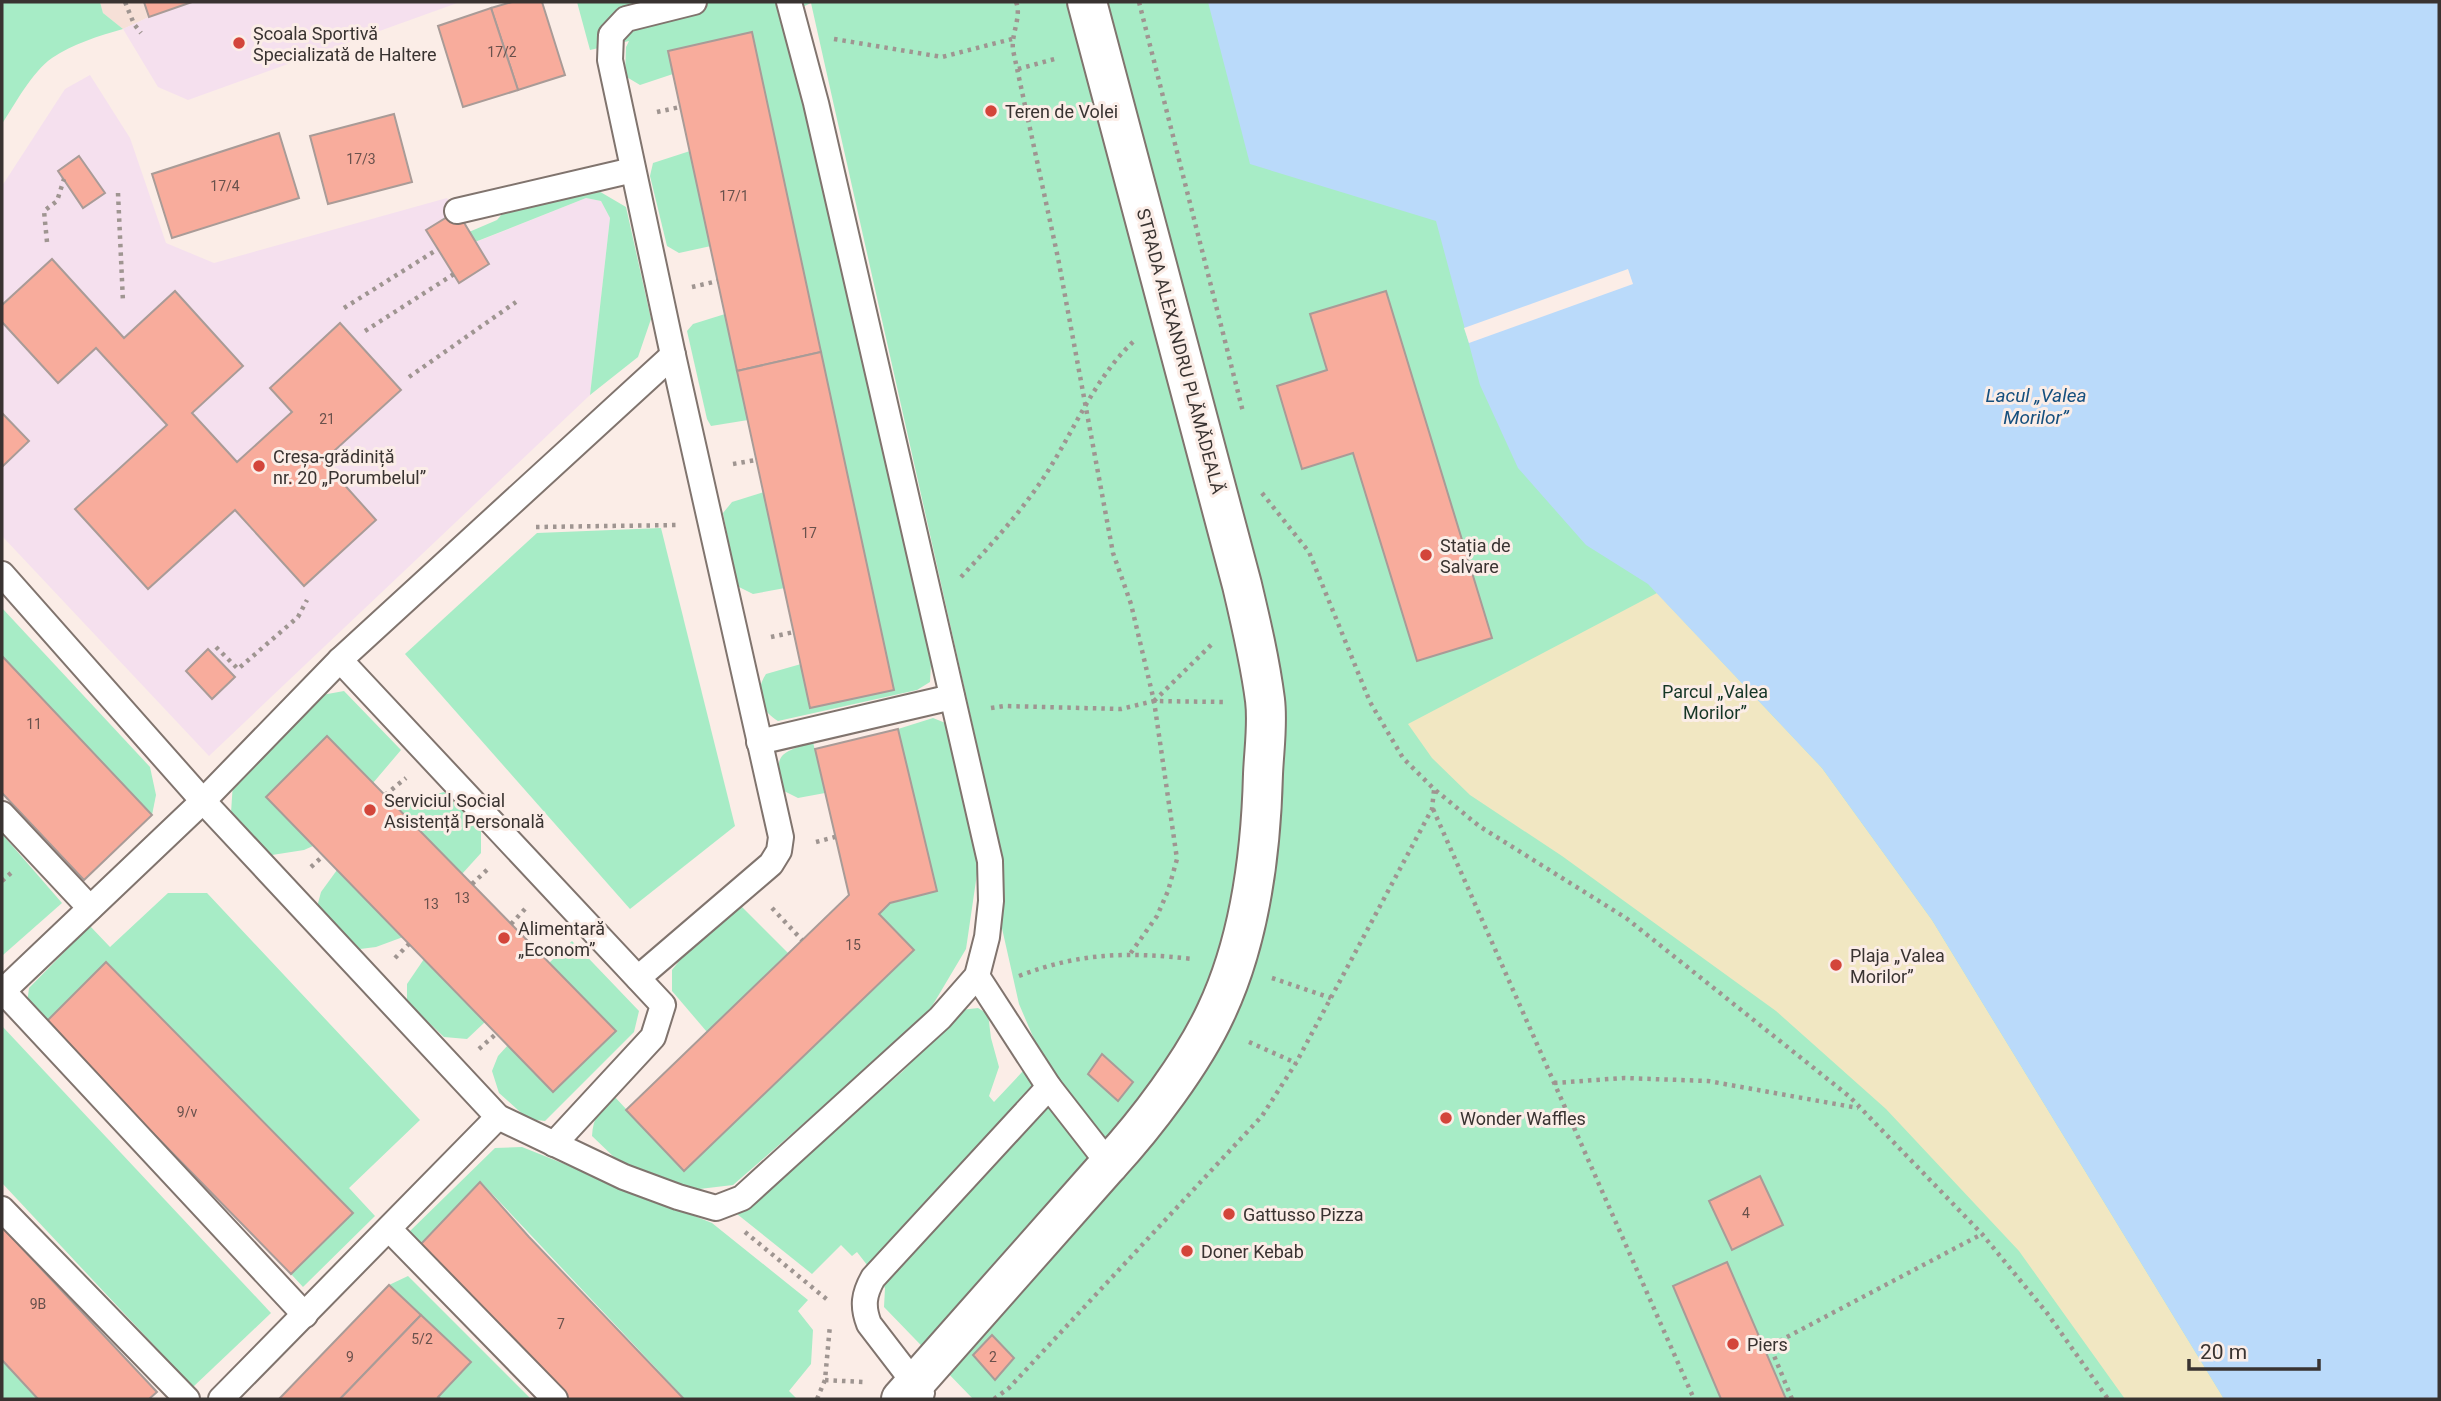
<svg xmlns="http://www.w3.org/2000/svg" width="2441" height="1401" viewBox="0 0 2441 1401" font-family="Roboto,sans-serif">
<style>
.built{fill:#f6e0d7}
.education{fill:#f5e0ee}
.green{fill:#a7ecc6}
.sand{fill:#f1e7c2}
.water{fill:#badafa}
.pier{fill:#fbede7}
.building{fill:#f8ac9c;stroke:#a99b97;stroke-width:2}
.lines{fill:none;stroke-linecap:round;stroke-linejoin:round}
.service-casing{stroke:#80746e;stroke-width:28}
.pedestrian-casing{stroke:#80746e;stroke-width:42}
.minor-casing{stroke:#80746e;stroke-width:42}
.path{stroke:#9f9591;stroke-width:4.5;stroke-dasharray:3.5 5;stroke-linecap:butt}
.service{stroke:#fff;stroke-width:24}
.pedestrian{stroke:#fff;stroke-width:38}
.minor{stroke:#fff;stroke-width:38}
.poi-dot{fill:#d3453a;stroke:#fbede7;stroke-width:2.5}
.labels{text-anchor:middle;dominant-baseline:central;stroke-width:6;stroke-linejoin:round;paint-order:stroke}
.number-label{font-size:14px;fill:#69514c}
.poi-label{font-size:18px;fill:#393331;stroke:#fbede7;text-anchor:start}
.street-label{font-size:18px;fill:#393331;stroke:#fbede7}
.park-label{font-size:18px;fill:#153626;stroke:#fbede7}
.water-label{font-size:19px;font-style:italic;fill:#154f7e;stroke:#fbede7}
</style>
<rect width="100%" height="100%" fill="#fbede7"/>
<path class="built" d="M100 2H144L149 17 123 29 103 13Z"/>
<g class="education">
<path d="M144 2H460L188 100 158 87 123 29 149 17Z"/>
<path d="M90 75 130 138 166 243 214 263 447 198 476 242 586 198 601 201 610 218 590 395 209 756 2 536V186L65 89Z"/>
</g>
<g class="green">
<path d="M2 2H100L103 13 123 29C98 36 73 44 52 58 32 72 15 104 2 124Z"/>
<path d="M577 2H2439V1399H973L884 1307 885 1288 857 1252 852 1256 841 1245 812 1274 737 1214 902 1072 961 1010 978 1008 988 1014 991 1038 999 1067 989 1096 994 1102 1040 1053 1019 1004 999 915 1004 865 811 3 779 18 793 51 931 663 930 682 917 690 778 721C760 710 754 692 766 674L801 664 811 708 893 690 668 51 673 74 640 85 625 76 626 47 629 41 590 50Z"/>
<path d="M690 151 711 246 679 253 667 246 650 176 653 163Z"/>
<path d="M597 190 626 207 651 319 638 357 590 395 610 218 601 201 586 198 475 242 469 232 497 220 502 214Z"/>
<path d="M725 314 748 420 711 426 707 419 687 331 693 324Z"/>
<path d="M764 492 785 588 753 594 739 587 733 565 723 513 732 502Z"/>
<path d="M661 528 735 826 630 909 405 654 537 533Z"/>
<path d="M2 608 150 767 156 795 152 815 2 656Z"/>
<path d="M344 691 401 750 373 783 327 737 266 796 313 846 304 850 272 855 231 813 233 782 322 695Z"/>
<path d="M933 718 948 724 979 860 966 949 925 1018 733 1185 691 1190 652 1177 616 1159 592 1136C593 1117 600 1108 613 1095L684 1171 914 950 879 914 890 903 937 891 898 729Z"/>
<path d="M813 742 825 793 798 798 784 791C772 754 780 753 813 742Z"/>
<path d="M444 792 467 811 481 829V853L462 874 400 810 419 799Z"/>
<path d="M2 834 62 903 3 955 2 954Z"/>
<path d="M337 870 403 937 376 947 360 949 317 907 321 892Z"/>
<path d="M168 893H207L420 1120 349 1188 375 1216 303 1287 291 1274 352 1213 107 962 45 1023 27 1004 29 988 90 926 110 947Z"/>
<path d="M741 906 788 953 707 1032 672 991V970L691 946Z"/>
<path d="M572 941 639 1011 634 1032 545 1121 528 1119 499 1093 492 1071 498 1056 508 1045 549 963Z"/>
<path d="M424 959 485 1022 467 1039 444 1037 407 1002V984Z"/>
<path d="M2 1026 271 1313 193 1387 2 1183Z"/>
<path d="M522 1147 712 1223 808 1300 798 1311 813 1330 811 1364 789 1391 797 1399H685L481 1182 421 1244 409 1232 495 1148Z"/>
<path d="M408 1276 531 1399H441L438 1397 470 1362 389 1285Z"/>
<path d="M2 1360 38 1399H2Z"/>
</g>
<path class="sand" d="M1657 593 1822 768 1932 920 2224 1399H2125L2019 1251 1886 1109 1776 1011 1562 856 1470 795 1432 758 1408 724Z"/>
<path class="water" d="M1208 2H2439V1399H2224L1932 920 1822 768 1648 584 1586 545 1518 468 1480 385 1436 221 1250 164Z"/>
<path class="pier" d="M1628 269 1633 284 1469 343 1464 328Z"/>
<g class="building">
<path d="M144 2H192L149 17Z"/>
<path d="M512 2H542L565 75 518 90 491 8Z"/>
<path d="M491 8 518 90 463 107 438 26Z"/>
<path d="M752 32 821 352 737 371 668 51Z"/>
<path d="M394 114 412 182 328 204 310 136Z"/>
<path d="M279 133 299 198 172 238 152 174Z"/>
<path d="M79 156 105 193 83 208 58 171Z"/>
<path d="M457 211 489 264 459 283 426 230Z"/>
<path d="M52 259 124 338 175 291 243 366 192 413 237 462 292 412 270 388 340 323 401 390 323 461 376 520 304 586 235 510 148 589 75 509 167 425 96 348 58 383 2 322V305Z"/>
<path d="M1386 291 1492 638 1417 661 1353 453 1302 469 1277 386 1327 370 1310 314Z"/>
<path d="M821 352 894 690 810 708 737 371Z"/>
<path d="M2 413 29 441 2 467Z"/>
<path d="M208 649 235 677 212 699 186 671Z"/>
<path d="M2 656 152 815 84 880 2 793Z"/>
<path d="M898 729 937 891 890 903 879 914 914 950 684 1171 626 1110 849 895 815 749Z"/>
<path d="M327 736 616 1031 553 1092 266 797Z"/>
<path d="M106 962 353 1213 291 1274 45 1023Z"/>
<path d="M1102 1054 1133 1082 1118 1101 1088 1074Z"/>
<path d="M1760 1176 1783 1225 1732 1250 1709 1201Z"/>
<path d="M480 1182 529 1237 684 1399H569L421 1244Z"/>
<path d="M2 1227 157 1392 149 1399H38L2 1360Z"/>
<path d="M1727 1262 1786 1399H1721L1673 1286Z"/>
<path d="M389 1285 421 1315 340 1399H279Z"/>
<path d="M421 1315 471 1362 438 1397 441 1399H340Z"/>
<path d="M992 1335 1014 1358 995 1380 973 1355Z"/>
</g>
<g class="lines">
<defs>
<g id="service">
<path d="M457 211 633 170"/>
<path d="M2 574 203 801 498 1117 624 1177 678 1197 716 1208 742 1198 940 1018 977 976 987 937 991 901 990 861 816 103 789 2"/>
<path d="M340 660 663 1005 653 1037 554 1144"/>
<path d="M759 742 952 697"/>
<path d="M2 814 90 908"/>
<path d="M977 976 1049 1087"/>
<path d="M638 978 771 864 779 851 781 837 673 355 610 60 611 35 626 19 694 2"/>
<path d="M2 990 305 1315"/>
<path d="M2 992 203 801 340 660 673 355"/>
<path d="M2 1209 187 1399"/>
<path d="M389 1229 555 1399"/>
<path d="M922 1393 869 1324C862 1306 864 1294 873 1278L1049 1087 1109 1164"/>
<path d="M221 1399 498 1117"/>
</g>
<path id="pedestrian" d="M1087 2 1242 585C1251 623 1260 661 1265 700 1268 724 1264 750 1263 774 1261 854 1250 940 1216 1012 1193 1062 1146 1124 1109 1164"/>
<path id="minor" d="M901 1399 1109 1164"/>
</defs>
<use href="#service" class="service-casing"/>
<use href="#pedestrian" class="pedestrian-casing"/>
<use href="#minor" class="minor-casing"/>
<g class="path">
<path d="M125 2 134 24 141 33"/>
<path d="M1016 2C1022 16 1011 34 1013 50L1058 258 1113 553 1131 604 1154 701 1177 859 1168 891 1157 916 1130 954"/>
<path d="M1139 2 1243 412"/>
<path d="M834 39 942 57 1012 39"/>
<path d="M1018 69 1058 58"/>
<path d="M657 112 680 107"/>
<path d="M118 193 123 302"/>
<path d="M47 242 44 211 57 201 64 179"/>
<path d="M692 287 718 281"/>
<path d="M344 308 438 249"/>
<path d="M365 331 454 274"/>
<path d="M409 377 516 302"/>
<path d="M733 464 756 460"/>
<path d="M1262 493 1309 552 1370 702 1403 758 1434 789 1479 826 1626 918 1850 1097 1982 1234 2047 1313 2108 1399"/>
<path d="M536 527 678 525"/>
<path d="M961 577C991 545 1022 511 1046 474 1075 429 1095 377 1135 340"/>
<path d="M771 637 794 632"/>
<path d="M216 647 238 669 298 617 307 600"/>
<path d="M1154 701 1213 643"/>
<path d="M991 708 1004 706 1121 709 1154 701 1223 702"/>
<path d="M385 795 406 778"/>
<path d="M1433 809 1694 1399"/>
<path d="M816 842 835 837"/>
<path d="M311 867 323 856"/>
<path d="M2 881 12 872"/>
<path d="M472 884 489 868"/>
<path d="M772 908 802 940"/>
<path d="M511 924 525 909"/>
<path d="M395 958 409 944"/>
<path d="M1019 976C1082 952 1127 952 1193 959"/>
<path d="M1272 978 1331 998"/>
<path d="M1249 1042 1296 1063"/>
<path d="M479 1049 497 1033"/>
<path d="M1554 1083 1624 1078 1708 1081 1858 1108"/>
<path d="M745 1232 830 1302"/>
<path d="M825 1380 863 1382"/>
<path d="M817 1399 825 1380 830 1325"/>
<path d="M994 1399 1009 1388 1262 1116 1296 1063 1432 809 1434 790"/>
<path d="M1792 1399 1770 1346 1982 1234"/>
</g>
<use href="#service" class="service"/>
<use href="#pedestrian" class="pedestrian"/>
<use href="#minor" class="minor"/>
</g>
<g class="poi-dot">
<circle cx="239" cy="43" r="7"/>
<circle cx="991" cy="111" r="7"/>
<circle cx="259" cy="466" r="7"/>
<circle cx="1426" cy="555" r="7"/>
<circle cx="370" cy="810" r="7"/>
<circle cx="504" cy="938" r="7"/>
<circle cx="1836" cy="965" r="7"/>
<circle cx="1446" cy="1118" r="7"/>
<circle cx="1229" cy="1214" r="7"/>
<circle cx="1187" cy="1251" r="7"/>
<circle cx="1733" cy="1344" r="7"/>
</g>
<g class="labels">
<g class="number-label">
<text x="502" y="52">17/2</text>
<text x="361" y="159">17/3</text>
<text x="225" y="186">17/4</text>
<text x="734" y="196">17/1</text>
<text x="327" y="419">21</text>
<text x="809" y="533">17</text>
<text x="34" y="724">11</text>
<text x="462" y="898">13</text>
<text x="431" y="904">13</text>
<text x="853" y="945">15</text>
<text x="187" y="1112">9/v</text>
<text x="1746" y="1213">4</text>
<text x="38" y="1304">9B</text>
<text x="561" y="1324">7</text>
<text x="422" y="1339">5/2</text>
<text x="350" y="1357">9</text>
<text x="993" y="1357">2</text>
</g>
<g class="poi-label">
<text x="253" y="33">Școala Sportivă<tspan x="253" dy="21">Specializată de Haltere</tspan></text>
<text x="1005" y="111">Teren de Volei</text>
<text x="273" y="456">Creșa-grădiniță<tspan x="273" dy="21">nr. 20 „Porumbelul”</tspan></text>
<text x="1440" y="545">Stația de<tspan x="1440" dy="21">Salvare</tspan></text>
<text x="384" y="800">Serviciul Social<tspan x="384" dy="21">Asistență Personală</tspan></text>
<text x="518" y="928">Alimentară<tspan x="518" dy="21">„Econom”</tspan></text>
<text x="1850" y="955">Plaja „Valea<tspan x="1850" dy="21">Morilor”</tspan></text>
<text x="1460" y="1118">Wonder Waffles</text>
<text x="1243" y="1214">Gattusso Pizza</text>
<text x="1201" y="1251">Doner Kebab</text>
<text x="1747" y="1344">Piers</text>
</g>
<g class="street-label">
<text transform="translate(1181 351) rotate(75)">STRADA ALEXANDRU PLĂMĂDEALĂ</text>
</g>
<g class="park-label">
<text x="1715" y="691">Parcul „Valea<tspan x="1715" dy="21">Morilor”</tspan></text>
</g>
<g class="water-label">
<text x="2036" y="395">Lacul „Valea<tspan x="2036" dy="22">Morilor”</tspan></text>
</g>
</g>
<rect width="2441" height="1401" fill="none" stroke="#393331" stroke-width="7"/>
<path d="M2189 1359v10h130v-10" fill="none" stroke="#393331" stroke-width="3.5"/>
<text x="2200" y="1359" font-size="21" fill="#393331" stroke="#fbede7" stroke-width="5" paint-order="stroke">20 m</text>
</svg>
